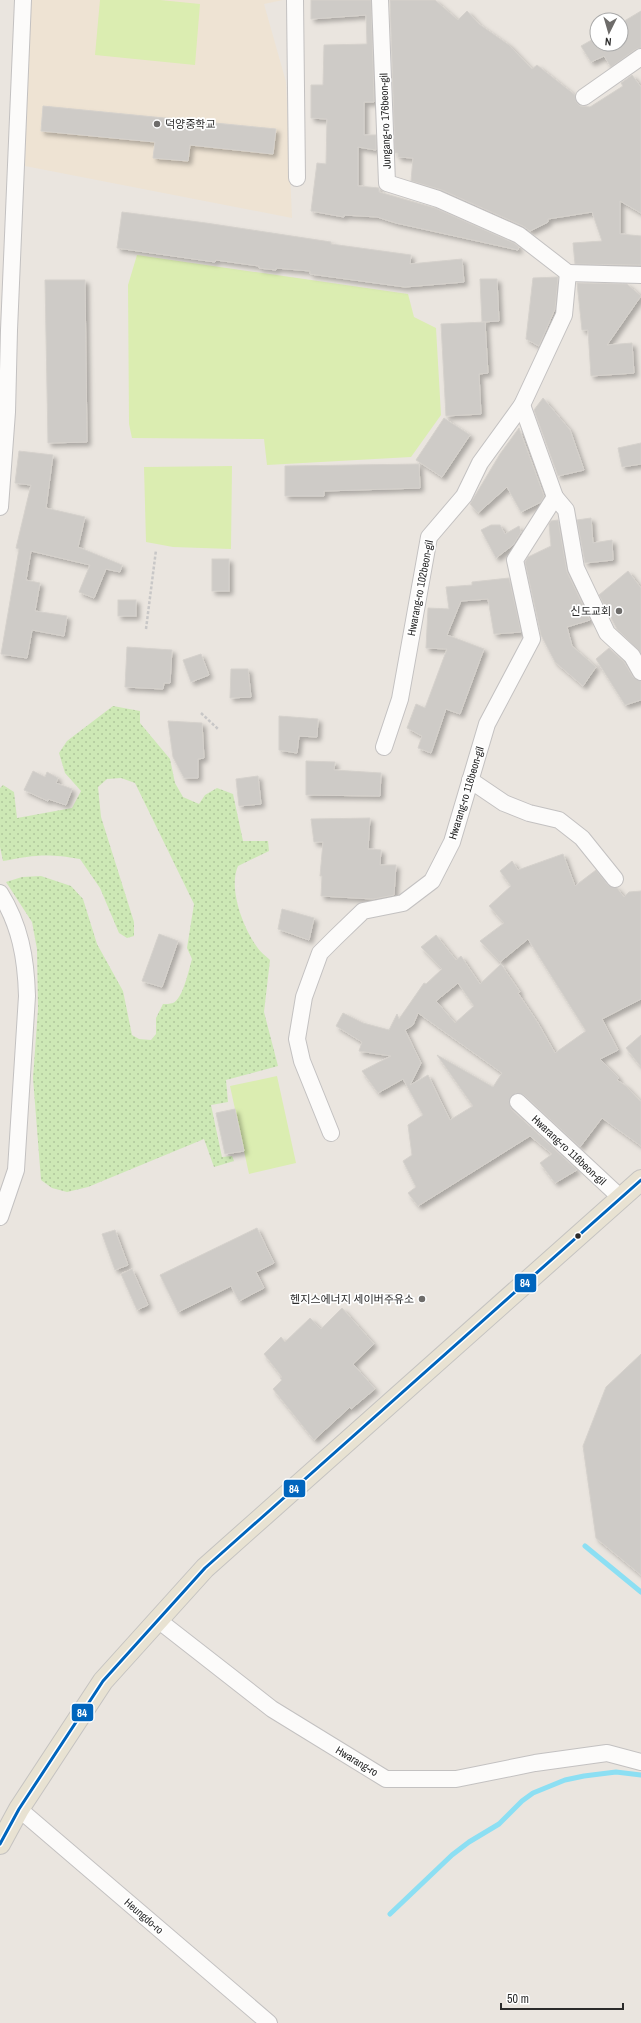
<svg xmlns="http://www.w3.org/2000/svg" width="641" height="2023" viewBox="0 0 641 2023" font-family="'Archivo Narrow','Noto Sans KR',sans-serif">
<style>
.education{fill:#eee3d3}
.green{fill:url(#green-dots)}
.pitch{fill:#dbedb1}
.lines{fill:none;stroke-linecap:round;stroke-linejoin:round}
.stream{stroke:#8cdff3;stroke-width:5}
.building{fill:#cecbc7;stroke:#d5d1cc;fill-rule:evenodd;filter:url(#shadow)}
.minor-casing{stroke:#c3c1c1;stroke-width:18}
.major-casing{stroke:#c5c3c1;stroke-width:22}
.path{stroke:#c8c7c7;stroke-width:2.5;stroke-dasharray:3 2;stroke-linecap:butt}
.minor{stroke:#fcfbfa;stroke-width:16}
.major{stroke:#e8e2d2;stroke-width:20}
.bus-1-casing{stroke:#fff;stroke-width:6}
.bus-1{stroke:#0065bd;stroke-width:3}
.poi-dot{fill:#6e6c6a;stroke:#fff;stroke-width:1.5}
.bus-dot{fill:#2b2b2b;stroke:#fff;stroke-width:1.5}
.labels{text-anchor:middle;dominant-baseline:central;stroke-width:3.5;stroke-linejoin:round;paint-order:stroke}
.street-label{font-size:11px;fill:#2b2b2b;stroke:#fff}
.poi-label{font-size:11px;fill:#2b2b2b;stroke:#fff;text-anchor:end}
.line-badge{stroke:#fff;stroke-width:1.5}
.badge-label{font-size:11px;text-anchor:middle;font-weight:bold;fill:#fff}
</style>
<defs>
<pattern id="green-dots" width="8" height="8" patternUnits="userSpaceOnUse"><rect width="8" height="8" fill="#cde8b5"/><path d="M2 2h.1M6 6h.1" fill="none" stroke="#b0c79c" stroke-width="1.8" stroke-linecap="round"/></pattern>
<filter id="shadow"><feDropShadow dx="3.5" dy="3.5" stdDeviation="2" flood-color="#0004"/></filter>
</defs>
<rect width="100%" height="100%" fill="#eae5df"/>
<path class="education" d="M30 0H283L264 4 286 82 292 218 25 166Z"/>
<path class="green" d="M113 706 140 711V723L170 759 175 783 183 797 199 804 205 795 217 788 233 794 243 841H268L269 851 238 866C228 889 243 927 257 947 260 952 266 956 270 960L264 1012 278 1066 226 1080 228 1102 211 1105 222 1157 232 1156 234 1161 214 1167 204 1139 88 1187 67 1192 52 1188 41 1180 33 1078 38 1009 37 949 32 922 6 882 22 877 41 876 71 886 83 899 97 944 123 991 132 1035 139 1039 151 1040 156 1034V1018L163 1004C166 1004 170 1004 173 1003 183 999 189 969 192 959L187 948 194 904 135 783 121 778 107 779 98 787 101 817 134 922V936L127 938 119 933 100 888 80 859C47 853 34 855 3 861L0 847V788L3 785 14 792 17 818 72 808 81 791 65 773 59 753 67 741Z"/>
<g class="pitch">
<path d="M100 0H160L200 4 195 65 95 55Z"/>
<path d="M137 255 408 294 414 317 436 328 441 415 411 457 267 465 264 439 132 438 129 424 128 285Z"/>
<path d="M232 466 231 549 173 547 146 542 144 467Z"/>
<path d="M277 1076 296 1163 249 1174 230 1086Z"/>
</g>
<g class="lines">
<g class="stream">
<path d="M585 1546 641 1592"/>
<path d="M390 1914 452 1855 469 1842 499 1824 522 1801 533 1793 565 1780 584 1776 616 1772 641 1775"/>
</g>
</g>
<g class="building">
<path d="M311 0H371L374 102H364V135H376V150L358 147V186L379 188V192L435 208 514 243 519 247 518 250 396 223 377 217 344 215V217L311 211 317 163 326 164 327 119 311 118V85H323L324 45 367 44 366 15 311 19Z"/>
<path d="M390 0H435L458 20 467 11 479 24 509 45 532 69 537 65 575 95 576 102 580 106 590 107 623 86 621 83 632 75 641 87V213L620 201V234L641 236V265L575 264 573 243 602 241 592 212 548 219V222L530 231 523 226 442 190 411 181 413 158 398 157V153H395Z"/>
<path d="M641 11V48L636 49 611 67 604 56 591 62 581 46 597 37V44H621V23Z"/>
<path d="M43 106 276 129 273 154 190 145 188 161 153 158 155 142 41 131Z"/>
<path d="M122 212 206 223 331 242V244L411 255 410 264 462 259 464 282 405 287 310 274V271L276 268V270L259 268V266L216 260 215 262 117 248Z"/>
<path d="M558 277 555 309 539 346 526 339 533 278Z"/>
<path d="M480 279H497L499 321 482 322Z"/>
<path d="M45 280H85L87 442 48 443Z"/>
<path d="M577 283 627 284 641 296 607 345 632 343 634 373 591 376 588 330H582Z"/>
<path d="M485 322 488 373 479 374 481 414 446 416 441 324Z"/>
<path d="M543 398 570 430 584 470 558 476 534 410Z"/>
<path d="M444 418 470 435 442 477 416 460Z"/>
<path d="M519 428 544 496 541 502 521 512 507 487 478 513 470 504 500 454Z"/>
<path d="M641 443V464L622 467 618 448Z"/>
<path d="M19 451 53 455 46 508 85 517 78 547 122 565 120 572 106 569 94 598 79 592 90 565 31 551 26 580 40 583 35 611 67 616 64 636 32 630 27 658 1 654 19 549 16 548 31 485 15 483Z"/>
<path d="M419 464 420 488 324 491V496H285V466Z"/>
<path d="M591 518 593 543 612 540 613 560 585 563 577 520Z"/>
<path d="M558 520 567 572 590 620 567 627 572 646 596 667 583 686 555 662 541 635 525 562 528 557 551 546 549 524 551 521Z"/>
<path d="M491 525H500L505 534 519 526 521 532 513 545 496 558 481 530Z"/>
<rect x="212" y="559" width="17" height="32"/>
<path d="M628 571 641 588V653L617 629 599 595Z"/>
<path d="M509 578 521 632 494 634 488 599 461 601 447 635 484 649 460 714 446 709 431 753 418 748 422 736 407 728 416 704 425 708 447 649 426 648 428 608 449 609 446 587 472 585V582Z"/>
<rect x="118" y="600" width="18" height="16"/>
<path d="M127 647 172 650 170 683H164L163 689 125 687Z"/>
<path d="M609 648 624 662 633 677 641 681V700L625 705 596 659Z"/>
<path d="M201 654 209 675 191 682 183 660Z"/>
<path d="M231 669H248L251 697 230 698Z"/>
<path d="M279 716 318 719 317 737 299 736 297 753 279 750Z"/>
<path d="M168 721 202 723 204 758 198 759V778H184L173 757Z"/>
<path d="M306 761 335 762 334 770 381 773 380 796 306 795Z"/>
<path d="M33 771 45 777 47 772 58 778 56 783 72 789 66 805 48 799V801L24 790Z"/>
<path d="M258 776 261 804 239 806 236 779Z"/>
<path d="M370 818 368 849 381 850 380 865H396L394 895 373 899 321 896 322 876H320L323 842H314L311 819Z"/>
<path d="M563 854 575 886 596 870 608 885 617 888 624 897 629 892 641 891V999L602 1019 618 1050 600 1059 619 1078 617 1080 626 1086 641 1102V1146L602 1118 580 1147 524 1095 516 1093 509 1100 511 1109 577 1170 555 1183 540 1163 552 1154 530 1136 418 1206 408 1193 416 1187 403 1161 412 1155 408 1125 423 1115 403 1079 378 1093 362 1071 391 1056 359 1051 362 1042 336 1026 343 1013 363 1023 389 1030 397 1014 399 1019 424 983 426 984 442 969 421 947 436 935 456 960 461 956 480 984 501 964 520 992 518 993 538 1023 555 1053 586 1031 528 939 500 962 480 941 504 923 489 906 511 886 500 871 512 861 518 870ZM458 983 474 1006 455 1023 436 1001ZM418 1013 502 1073 493 1087 437 1055 473 1106 450 1120 428 1075 410 1085 421 1063 405 1030 413 1025Z"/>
<path d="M282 909 314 918 309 940 278 929Z"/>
<path d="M159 934 178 941 162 987 142 981Z"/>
<path d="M641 1035V1067L626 1048Z"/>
<path d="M235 1109 244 1151 225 1154 216 1113Z"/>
<path d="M257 1228 274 1263 256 1272 264 1288 239 1301 231 1286 178 1312 160 1275Z"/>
<path d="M115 1230 128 1265 115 1270 102 1234Z"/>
<path d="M132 1269 148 1305 137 1310 121 1274Z"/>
<path d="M342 1308 374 1344 353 1364 375 1389 351 1409 350 1407 314 1440 273 1389 282 1380 280 1378 282 1377 264 1354 281 1337 285 1342 310 1318 321 1329Z"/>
<path d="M641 1354V1575L596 1538 583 1446 606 1387Z"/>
</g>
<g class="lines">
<defs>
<g id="minor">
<path d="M295 0 297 178"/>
<path d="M380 0 387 183 438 199 519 235 568 273"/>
<path d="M584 97 641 57"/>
<path d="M568 273 641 275"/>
<path d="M555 497 566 510 576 568 607 633 632 656 641 672"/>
<path d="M0 507 7 412 9 330 23 0"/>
<path d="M384 747 400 699 429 537 464 496 480 463 522 405 564 315 568 273"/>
<path d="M470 780 504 803 529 813 559 820 582 838 615 879"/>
<path d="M0 893C20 925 26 958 27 996L16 1170 0 1217"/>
<path d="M518 1102 621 1198"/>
<path d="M331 1133 302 1061 297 1039 304 997 320 953 335 938 363 911 403 903 432 881 452 842 487 724 532 639 515 560 555 497 522 405"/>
<path d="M158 1620 272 1709 386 1779H456L535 1763 607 1753 641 1762"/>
<path d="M19 1809 269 2023"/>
</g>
<path id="major" d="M0 1844 19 1809 103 1681 205 1568 641 1180"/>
</defs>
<use href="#minor" class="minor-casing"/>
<use href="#major" class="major-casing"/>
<g class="path">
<path d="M146 629 156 550"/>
<path d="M201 713 218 729"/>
</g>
<use href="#minor" class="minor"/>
<use href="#major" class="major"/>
<defs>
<path id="bus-1" d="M0 1844 19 1809 103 1681 205 1568 641 1180"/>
</defs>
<use href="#bus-1" class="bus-1-casing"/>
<use href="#bus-1" class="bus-1"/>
</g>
<g class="poi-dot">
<circle cx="157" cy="124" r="4"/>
<circle cx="619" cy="611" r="4"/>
<circle cx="422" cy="1299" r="4"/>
</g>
<circle class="bus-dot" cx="578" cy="1236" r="3.5"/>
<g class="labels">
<g class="street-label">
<text transform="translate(385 121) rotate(-92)">Jungang-ro 176beon-gil</text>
<text transform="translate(420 588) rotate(-79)">Hwarang-ro 102beon-gil</text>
<text transform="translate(466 793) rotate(-73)">Hwarang-ro 116beon-gil</text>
<text transform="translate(569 1150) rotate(43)">Hwarang-ro 116beon-gil</text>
<text transform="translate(357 1761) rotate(31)">Hwarang-ro</text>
<text transform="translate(144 1916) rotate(41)">Heungdo-ro</text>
</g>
<g class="poi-label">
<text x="165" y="124" text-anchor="start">덕양중학교</text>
<text x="611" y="611">신도교회</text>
<text x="414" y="1299">헨지스에너지 세이버주유소</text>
</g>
</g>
<g class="line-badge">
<rect x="514" y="1273" width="23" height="20" rx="4" fill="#0065bd"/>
<rect x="283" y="1479" width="23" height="19" rx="4" fill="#0065bd"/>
<rect x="71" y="1703" width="23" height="19" rx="4" fill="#0065bd"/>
</g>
<g class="badge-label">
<text x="525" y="1287">84</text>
<text x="294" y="1493">84</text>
<text x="82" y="1717">84</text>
</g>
<g transform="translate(609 32) rotate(185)"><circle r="19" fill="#ffffff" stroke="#aaaaaa"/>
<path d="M0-3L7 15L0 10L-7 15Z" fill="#6e6c6a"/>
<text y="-6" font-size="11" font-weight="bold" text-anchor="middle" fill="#2b2b2b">N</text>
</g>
<path d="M501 2003v6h122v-6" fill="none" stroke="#2b2b2b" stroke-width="2"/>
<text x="507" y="2003" font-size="12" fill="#2b2b2b" stroke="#ffffff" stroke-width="3" paint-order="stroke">50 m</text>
</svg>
